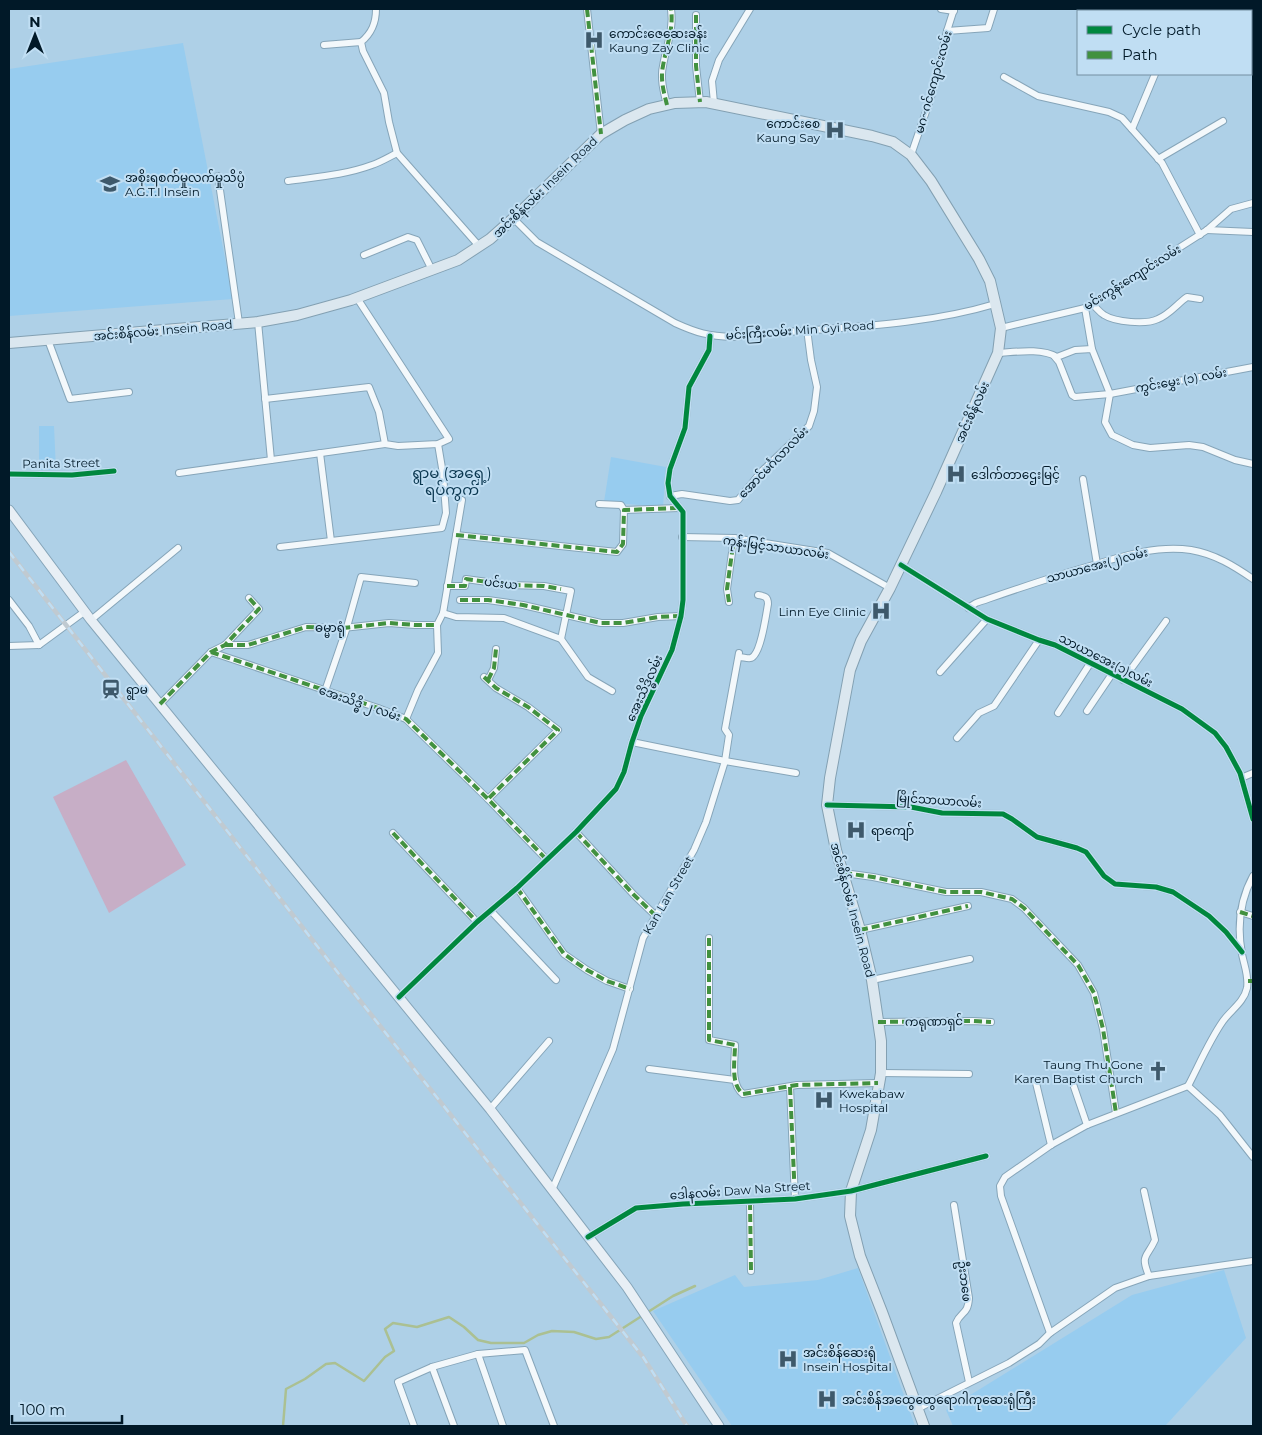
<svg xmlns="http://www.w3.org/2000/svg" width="1262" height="1435" viewBox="0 0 1262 1435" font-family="Montserrat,'Noto Sans Myanmar',sans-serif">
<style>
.built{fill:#97ccef}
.green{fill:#c7aec6}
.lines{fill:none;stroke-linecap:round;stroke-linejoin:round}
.stream{stroke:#abc092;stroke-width:2.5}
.street-casing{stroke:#86a5b9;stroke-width:8}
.secondary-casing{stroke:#86a5b9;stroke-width:11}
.primary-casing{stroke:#83a0b2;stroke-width:12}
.street{stroke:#f3f8fb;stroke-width:6}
.secondary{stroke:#e8eff5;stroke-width:9}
.primary{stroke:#dbe7ef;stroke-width:10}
.rail-casing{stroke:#c0cad1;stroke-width:4.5}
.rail{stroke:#c0def3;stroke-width:2.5;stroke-dasharray:8;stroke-linecap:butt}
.quiet{stroke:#42913f;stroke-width:4;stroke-dasharray:8 4;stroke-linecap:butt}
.cycleway-casing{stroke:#c0def3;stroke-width:8}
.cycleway{stroke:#00873e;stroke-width:5}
.labels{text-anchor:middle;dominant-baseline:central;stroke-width:4;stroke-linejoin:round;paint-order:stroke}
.poi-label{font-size:12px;fill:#011928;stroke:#c0def3;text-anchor:start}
.street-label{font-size:12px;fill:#011928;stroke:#c0def3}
.quarter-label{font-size:15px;fill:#0a3750;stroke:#c0def3}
</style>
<rect width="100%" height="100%" fill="#aed0e7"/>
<g class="built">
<path d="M183 43 233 299 9 316V69Z"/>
<path d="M39 426H54L56 470H39Z"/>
<path d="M611 457 666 467 663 507 604 502Z"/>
<path d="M858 1268 915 1426H732L653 1311 735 1275 744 1287 818 1280Z"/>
<path d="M1224 1270 1246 1338 1165 1426H953L946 1410 1132 1295Z"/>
</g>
<path class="green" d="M126 760 186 865 109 913 53 797Z"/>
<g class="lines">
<path class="stream" d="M283 1426 286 1389 305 1379 326 1364 335 1363 364 1381 385 1357 394 1351 385 1329 393 1323 417 1327 449 1317 464 1327 478 1340 491 1343H524L538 1335 552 1331 574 1332 596 1339 609 1337 673 1296 695 1286"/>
<defs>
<g id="street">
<path d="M376 9C376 23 372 33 361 42L363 51 384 93 389 122 397 153 479 246"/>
<path d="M587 9 601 134"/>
<path d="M941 9 954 11"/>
<path d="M1151 9 1153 11"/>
<path d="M1198 11 1199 9"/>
<path d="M696 15V66L700 102"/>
<path d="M947 31 988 28 994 9"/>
<path d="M324 45 361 42"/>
<path d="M1004 77 1038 96 1109 112 1122 118 1162 163 1200 235"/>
<path d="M714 103 712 81 719 60 750 9"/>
<path d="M667 105C664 93 660 79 663 66 666 47 674 29 671 9"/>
<path d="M1132 129 1155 74"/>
<path d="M911 155 931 97 947 31 954 9"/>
<path d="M1158 159 1223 121"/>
<path d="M218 176 239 323"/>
<path d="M288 181C316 177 345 175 372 165 381 162 389 157 397 153"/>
<path d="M514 219 537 242 675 323C697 333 708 336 733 337 819 327 912 329 995 304"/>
<path d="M1207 230 1253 232"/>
<path d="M364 255 408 237 417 240 432 270"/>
<path d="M1092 304C1096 307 1099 312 1104 315 1115 322 1146 325 1158 319 1170 314 1177 304 1187 297L1200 299"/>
<path d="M1085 308 1092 349"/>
<path d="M258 322 271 460"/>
<path d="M1001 328 1085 308 1207 230 1231 209 1253 203"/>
<path d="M48 340 70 399 129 392"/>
<path d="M998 353C1016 352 1041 348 1057 357L1075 350 1092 349 1110 394 1105 422 1112 435 1133 445 1150 448 1189 445 1203 447 1235 460 1253 464"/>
<path d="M1054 356 1059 362 1072 395 1075 397 1110 394 1253 367"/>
<path d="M265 399 369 387 379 412 385 444 398 446 438 444 449 439 357 298"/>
<path d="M320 453 331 541"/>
<path d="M179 473 385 444"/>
<path d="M9 474 72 475 114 471"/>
<path d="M1083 479 1097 564"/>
<path d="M670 496 682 494 730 501 738 500 761 472 809 426 814 411 817 387 811 360 807 329"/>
<path d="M599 504 621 505 624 510"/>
<path d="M456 535 617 552 623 544 624 510 679 508"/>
<path d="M682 537 734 538 828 553 890 588"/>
<path d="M280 547 442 528 446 513 443 474 438 444"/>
<path d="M901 565 987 619 1039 640 1055 645 1182 709 1215 733 1226 747 1240 773 1253 819"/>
<path d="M447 586H465L466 579 509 585 544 586 571 591 561 639"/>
<path d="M9 600 29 626 39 645"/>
<path d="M460 600H488L523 605 601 623H623L658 617 681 616"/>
<path d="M729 602 727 589 734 538"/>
<path d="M968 608 976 603C1014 590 1051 577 1090 566 1123 556 1156 545 1191 550 1215 554 1234 566 1253 579"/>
<path d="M443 613 456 617 504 618 561 639 588 677 612 691"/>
<path d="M91 620 178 548"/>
<path d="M225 645H248L306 627 343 628 389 623 415 625H437"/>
<path d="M9 646 39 645 84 612"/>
<path d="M211 652 378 708 406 719 488 799 546 859"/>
<path d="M739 657C743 657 748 659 751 658 761 654 766 615 768 604 768 597 765 596 758 595"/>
<path d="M940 672 987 619"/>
<path d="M484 677 496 688 528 707 558 730 488 799"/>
<path d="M488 680 494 668 496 649"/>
<path d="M1123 680 1166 621"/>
<path d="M325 691 347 627 361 577 415 583"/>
<path d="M160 704 211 652 225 645 259 609 249 598"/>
<path d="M1087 711 1112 674"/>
<path d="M1058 713 1091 662"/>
<path d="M406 719 418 690 438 653 437 625 443 613 462 500"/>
<path d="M957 738 979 713 994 706 1039 640"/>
<path d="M632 742 725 761 796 773"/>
<path d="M1241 778 1253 773"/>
<path d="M827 805 911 807 942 813 1003 814 1012 819 1037 837 1077 848 1086 852 1104 876 1115 884 1156 887 1173 892 1209 916 1226 932 1242 952"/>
<path d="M576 832 634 895 656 916"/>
<path d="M393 833 477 922"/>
<path d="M844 873 873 877 946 892H981L1012 899 1024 908 1078 965 1094 993 1103 1029 1116 1113"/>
<path d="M517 888 564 954 587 970 607 981 630 989"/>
<path d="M491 911 556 980"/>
<path d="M1240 912 1253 916"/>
<path d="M860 930 968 906"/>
<path d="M709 938V1040L735 1045C735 1060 730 1084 743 1094L797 1085 878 1083"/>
<path d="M872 980 970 959"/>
<path d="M399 997 477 922 517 888 576 832 616 789 624 772 632 742 641 716 672 650 681 616 683 600V512L670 496 668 483 670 469 685 428 689 387 709 350 710 336"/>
<path d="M878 1022 973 1021 991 1022"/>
<path d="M649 1069 735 1080"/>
<path d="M881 1073 969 1074"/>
<path d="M1036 1083 1051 1145"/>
<path d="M1073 1084 1087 1125"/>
<path d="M1188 1086C1199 1065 1209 1041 1223 1021 1231 1010 1244 1002 1247 988 1249 976 1244 965 1242 954 1237 927 1240 900 1253 876"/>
<path d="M1188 1086 1220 1115 1253 1157"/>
<path d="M790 1087 795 1199"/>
<path d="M490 1109 549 1041"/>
<path d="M552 1190 613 1049 643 938 694 850 706 822 725 761 729 735 725 729 739 653"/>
<path d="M1144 1191 1155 1240C1147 1258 1140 1254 1149 1276"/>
<path d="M750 1202 751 1271"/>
<path d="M954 1205 969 1298C968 1315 961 1311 956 1323L969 1382"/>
<path d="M588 1237 636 1208 683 1204 795 1199 851 1191 986 1156"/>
<path d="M1050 1333 1001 1196 1000 1186 1005 1177 1051 1145 1087 1125 1188 1086"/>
<path d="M478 1354 503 1426"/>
<path d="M432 1367 454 1426"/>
<path d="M917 1409 1009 1363 1039 1344 1050 1333 1115 1288 1149 1276 1253 1261"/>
<path d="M414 1426 398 1382 432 1367 478 1354 525 1350 554 1426"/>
</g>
<path id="secondary" d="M9 510 91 620 490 1109 627 1287 719 1426"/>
<path id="primary" d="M9 343 258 322 297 315 351 300 458 260 490 239 516 216 601 134 625 120 649 109 675 103 706 102 872 136 893 142 911 155 931 181 979 259 990 281 1001 328 998 353 936 492 890 588 861 641 850 670 830 778 827 805 836 850 860 930 872 980 881 1041V1073L871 1130 851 1191 850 1216 860 1256 882 1312 924 1426"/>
</defs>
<use href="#street" class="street-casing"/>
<use href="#secondary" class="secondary-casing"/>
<use href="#primary" class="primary-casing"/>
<use href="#street" class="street"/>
<use href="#secondary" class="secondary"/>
<use href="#primary" class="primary"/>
<defs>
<path id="rail" d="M9 552 346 983 643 1357 687 1426"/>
</defs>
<use href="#rail" class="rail-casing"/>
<use href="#rail" class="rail"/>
<g class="quiet">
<path d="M587 9 601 134"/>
<path d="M696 15V66L700 102"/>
<path d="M667 105C664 93 660 79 663 66 666 47 674 29 671 9"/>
<path d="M456 535 617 552 623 544 624 510 679 508"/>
<path d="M447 586H465L466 579 509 585 544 586 561 589"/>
<path d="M460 600H488L523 605 601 623H623L658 617 681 616"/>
<path d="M729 602 727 589 734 538"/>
<path d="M225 645H248L306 627 343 628 389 623 415 625H437"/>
<path d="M211 652 378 708 406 719 488 799 546 859"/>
<path d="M484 677 496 688 528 707 558 730 488 799"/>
<path d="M488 680 494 668 496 649"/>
<path d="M160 704 211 652 225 645 259 609 249 598"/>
<path d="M576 832 634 895 656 916"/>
<path d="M393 833 477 922"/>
<path d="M844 873 873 877 946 892H981L1012 899 1024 908 1078 965 1094 993 1103 1029 1116 1113"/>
<path d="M517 888 564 954 587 970 607 981 630 989"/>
<path d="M1240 912 1253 916"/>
<path d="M860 930 968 906"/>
<path d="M709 938V1040L735 1045C735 1060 730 1084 743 1094L797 1085 878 1083"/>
<path d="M1248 981H1253"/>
<path d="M878 1022 973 1021 991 1022"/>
<path d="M790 1087 795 1199"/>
<path d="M750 1202 751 1271"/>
</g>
<defs>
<g id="cycleway">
<path d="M9 474 72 475 114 471"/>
<path d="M901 565 987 619 1039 640 1055 645 1182 709 1215 733 1226 747 1240 773 1253 819"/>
<path d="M827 805 911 807 942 813 1003 814 1012 819 1037 837 1077 848 1086 852 1104 876 1115 884 1156 887 1173 892 1209 916 1226 932 1242 952"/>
<path d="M399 997 477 922 517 888 576 832 616 789 624 772 632 742 641 716 672 650 681 616 683 600V512L670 496 668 483 670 469 685 428 689 387 709 350 710 336"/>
<path d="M588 1237 636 1208 683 1204 795 1199 851 1191 986 1156"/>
</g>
</defs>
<use href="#cycleway" class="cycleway-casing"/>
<use href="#cycleway" class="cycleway"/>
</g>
<defs>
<symbol id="hospital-bare" viewBox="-9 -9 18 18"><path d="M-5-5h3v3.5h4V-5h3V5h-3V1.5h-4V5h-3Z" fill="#3e596b" stroke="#c0def3" stroke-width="2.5" paint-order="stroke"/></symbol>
<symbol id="university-bare" viewBox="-9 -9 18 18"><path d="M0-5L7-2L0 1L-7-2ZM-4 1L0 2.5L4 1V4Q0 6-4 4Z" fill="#3e596b" stroke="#c0def3" stroke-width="2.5" paint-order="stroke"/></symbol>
<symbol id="station-bare" viewBox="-9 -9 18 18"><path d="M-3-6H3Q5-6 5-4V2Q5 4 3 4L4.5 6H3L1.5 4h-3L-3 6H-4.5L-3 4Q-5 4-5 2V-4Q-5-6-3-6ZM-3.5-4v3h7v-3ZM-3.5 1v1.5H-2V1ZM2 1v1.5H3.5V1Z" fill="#3e596b" stroke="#c0def3" stroke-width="2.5" paint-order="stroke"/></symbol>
<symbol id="church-bare" viewBox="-9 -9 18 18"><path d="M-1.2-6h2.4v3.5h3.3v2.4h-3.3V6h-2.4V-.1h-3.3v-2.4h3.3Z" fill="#3e596b" stroke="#c0def3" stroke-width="2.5" paint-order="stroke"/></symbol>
</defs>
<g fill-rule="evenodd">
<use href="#hospital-bare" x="580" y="26" width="28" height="28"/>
<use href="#hospital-bare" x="821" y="116" width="28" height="28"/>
<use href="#university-bare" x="96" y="170" width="28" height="28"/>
<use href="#hospital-bare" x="942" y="460" width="28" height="28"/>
<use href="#hospital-bare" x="867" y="597" width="28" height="28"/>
<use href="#station-bare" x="97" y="675" width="28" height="28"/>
<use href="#hospital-bare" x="842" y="816" width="28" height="28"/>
<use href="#church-bare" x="1144" y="1057" width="28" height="28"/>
<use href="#hospital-bare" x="810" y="1086" width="28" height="28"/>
<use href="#hospital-bare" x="774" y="1345" width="28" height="28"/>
<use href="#hospital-bare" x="813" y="1385" width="28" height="28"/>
</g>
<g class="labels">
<g class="poi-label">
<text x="609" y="33">ကောင်းဇေဆေးခန်း<tspan x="609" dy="14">Kaung Zay Clinic</tspan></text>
<text x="820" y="123" text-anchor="end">ကောင်းစေ<tspan x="820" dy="14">Kaung Say</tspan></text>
<text x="125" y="177">အစိုးရစက်မှုလက်မှုသိပ္ပံ<tspan x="125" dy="14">A.G.T.I Insein</tspan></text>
<text x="971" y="474">ဒေါက်တာဌေးမြင့်</text>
<text x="866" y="611" text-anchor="end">Linn Eye Clinic</text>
<text x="126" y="689">ရွာမ</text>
<text x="871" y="830">ရာကျော်</text>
<text x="1143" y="1064" text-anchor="end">Taung Thu Gone<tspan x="1143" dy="14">Karen Baptist Church</tspan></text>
<text x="839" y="1093">Kwekabaw<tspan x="839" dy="14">Hospital</tspan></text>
<text x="803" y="1352">အင်းစိန်ဆေးရုံ<tspan x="803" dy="14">Insein Hospital</tspan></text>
<text x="842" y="1399">အင်းစိန်အထွေထွေရောဂါကုဆေးရုံကြီး</text>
</g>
<g class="street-label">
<text transform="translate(933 82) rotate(-74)">မဂ~ဂင်ကျောင်းလမ်း</text>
<text transform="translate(545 187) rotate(-44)">အင်းစိန်လမ်း Insein Road</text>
<text transform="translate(1132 277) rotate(-32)">မင်းကွန်းကျောင်းလမ်း</text>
<text transform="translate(163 330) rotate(-5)">အင်းစိန်လမ်း Insein Road</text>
<text transform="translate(800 330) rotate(-4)">မင်းကြီးလမ်း Min Gyi Road</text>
<text transform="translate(1181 380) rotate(-10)">ကွင်းမွှေး (၁) လမ်း</text>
<text transform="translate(972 412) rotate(-66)">အင်းစိန်လမ်း</text>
<text transform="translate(773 462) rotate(-46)">အောင်မင်္ဂလာလမ်း</text>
<text transform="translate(61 463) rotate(-1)">Panita Street</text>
<text transform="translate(776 547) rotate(8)">ကုန်းမြင့်သာယာလမ်း</text>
<text transform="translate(1097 565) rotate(-15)">သာယာအေး(၂)လမ်း</text>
<text transform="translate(501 583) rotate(7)">ပင်းယ</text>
<text x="330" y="627">ဓမ္မာရုံ</text>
<text transform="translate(1106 660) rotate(27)">သာယာအေး(၁)လမ်း</text>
<text transform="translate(644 688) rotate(-66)">အေးသိဒ္ဓိလမ်း</text>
<text transform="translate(360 703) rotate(19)">အေးသိဒ္ဓိ ၂ လမ်း</text>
<text transform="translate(939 800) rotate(4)">မြိုင်သာယာလမ်း</text>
<text transform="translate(668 895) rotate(-60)">Kan Lan Street</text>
<text transform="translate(853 910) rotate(75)">အင်းစိန်လမ်း Insein Road</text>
<text transform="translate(934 1021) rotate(-1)">ကရုဏာရှင်</text>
<text transform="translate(740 1190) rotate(-4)">ဒေါနလမ်း Daw Na Street</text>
<text transform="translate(965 1281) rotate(83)">ဦးဘဖေ</text>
</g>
<g class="quarter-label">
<text x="452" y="472">ရွာမ (အရှေ့)<tspan x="452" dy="17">ရပ်ကွက်</tspan></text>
</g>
</g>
<rect width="1262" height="1435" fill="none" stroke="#011928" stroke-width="20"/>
<rect x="1077" y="10" width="175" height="65" fill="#c0def3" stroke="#748fa2"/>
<rect x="1087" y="26" width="25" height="8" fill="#00873e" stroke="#748fa2"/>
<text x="1122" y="35" font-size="15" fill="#011928">Cycle path</text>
<rect x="1087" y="51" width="25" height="8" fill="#42913f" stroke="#748fa2"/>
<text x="1122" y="60" font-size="15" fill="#011928">Path</text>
<g transform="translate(35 35)" stroke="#c0def3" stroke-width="4" paint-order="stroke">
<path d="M0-4L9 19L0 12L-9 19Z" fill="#011928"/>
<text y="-8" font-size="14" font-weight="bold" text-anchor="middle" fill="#011928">N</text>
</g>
<path d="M12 1415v8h110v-8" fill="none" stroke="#011928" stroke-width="2.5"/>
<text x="20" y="1415" font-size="15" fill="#011928" stroke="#c0def3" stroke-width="4" paint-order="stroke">100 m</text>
</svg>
